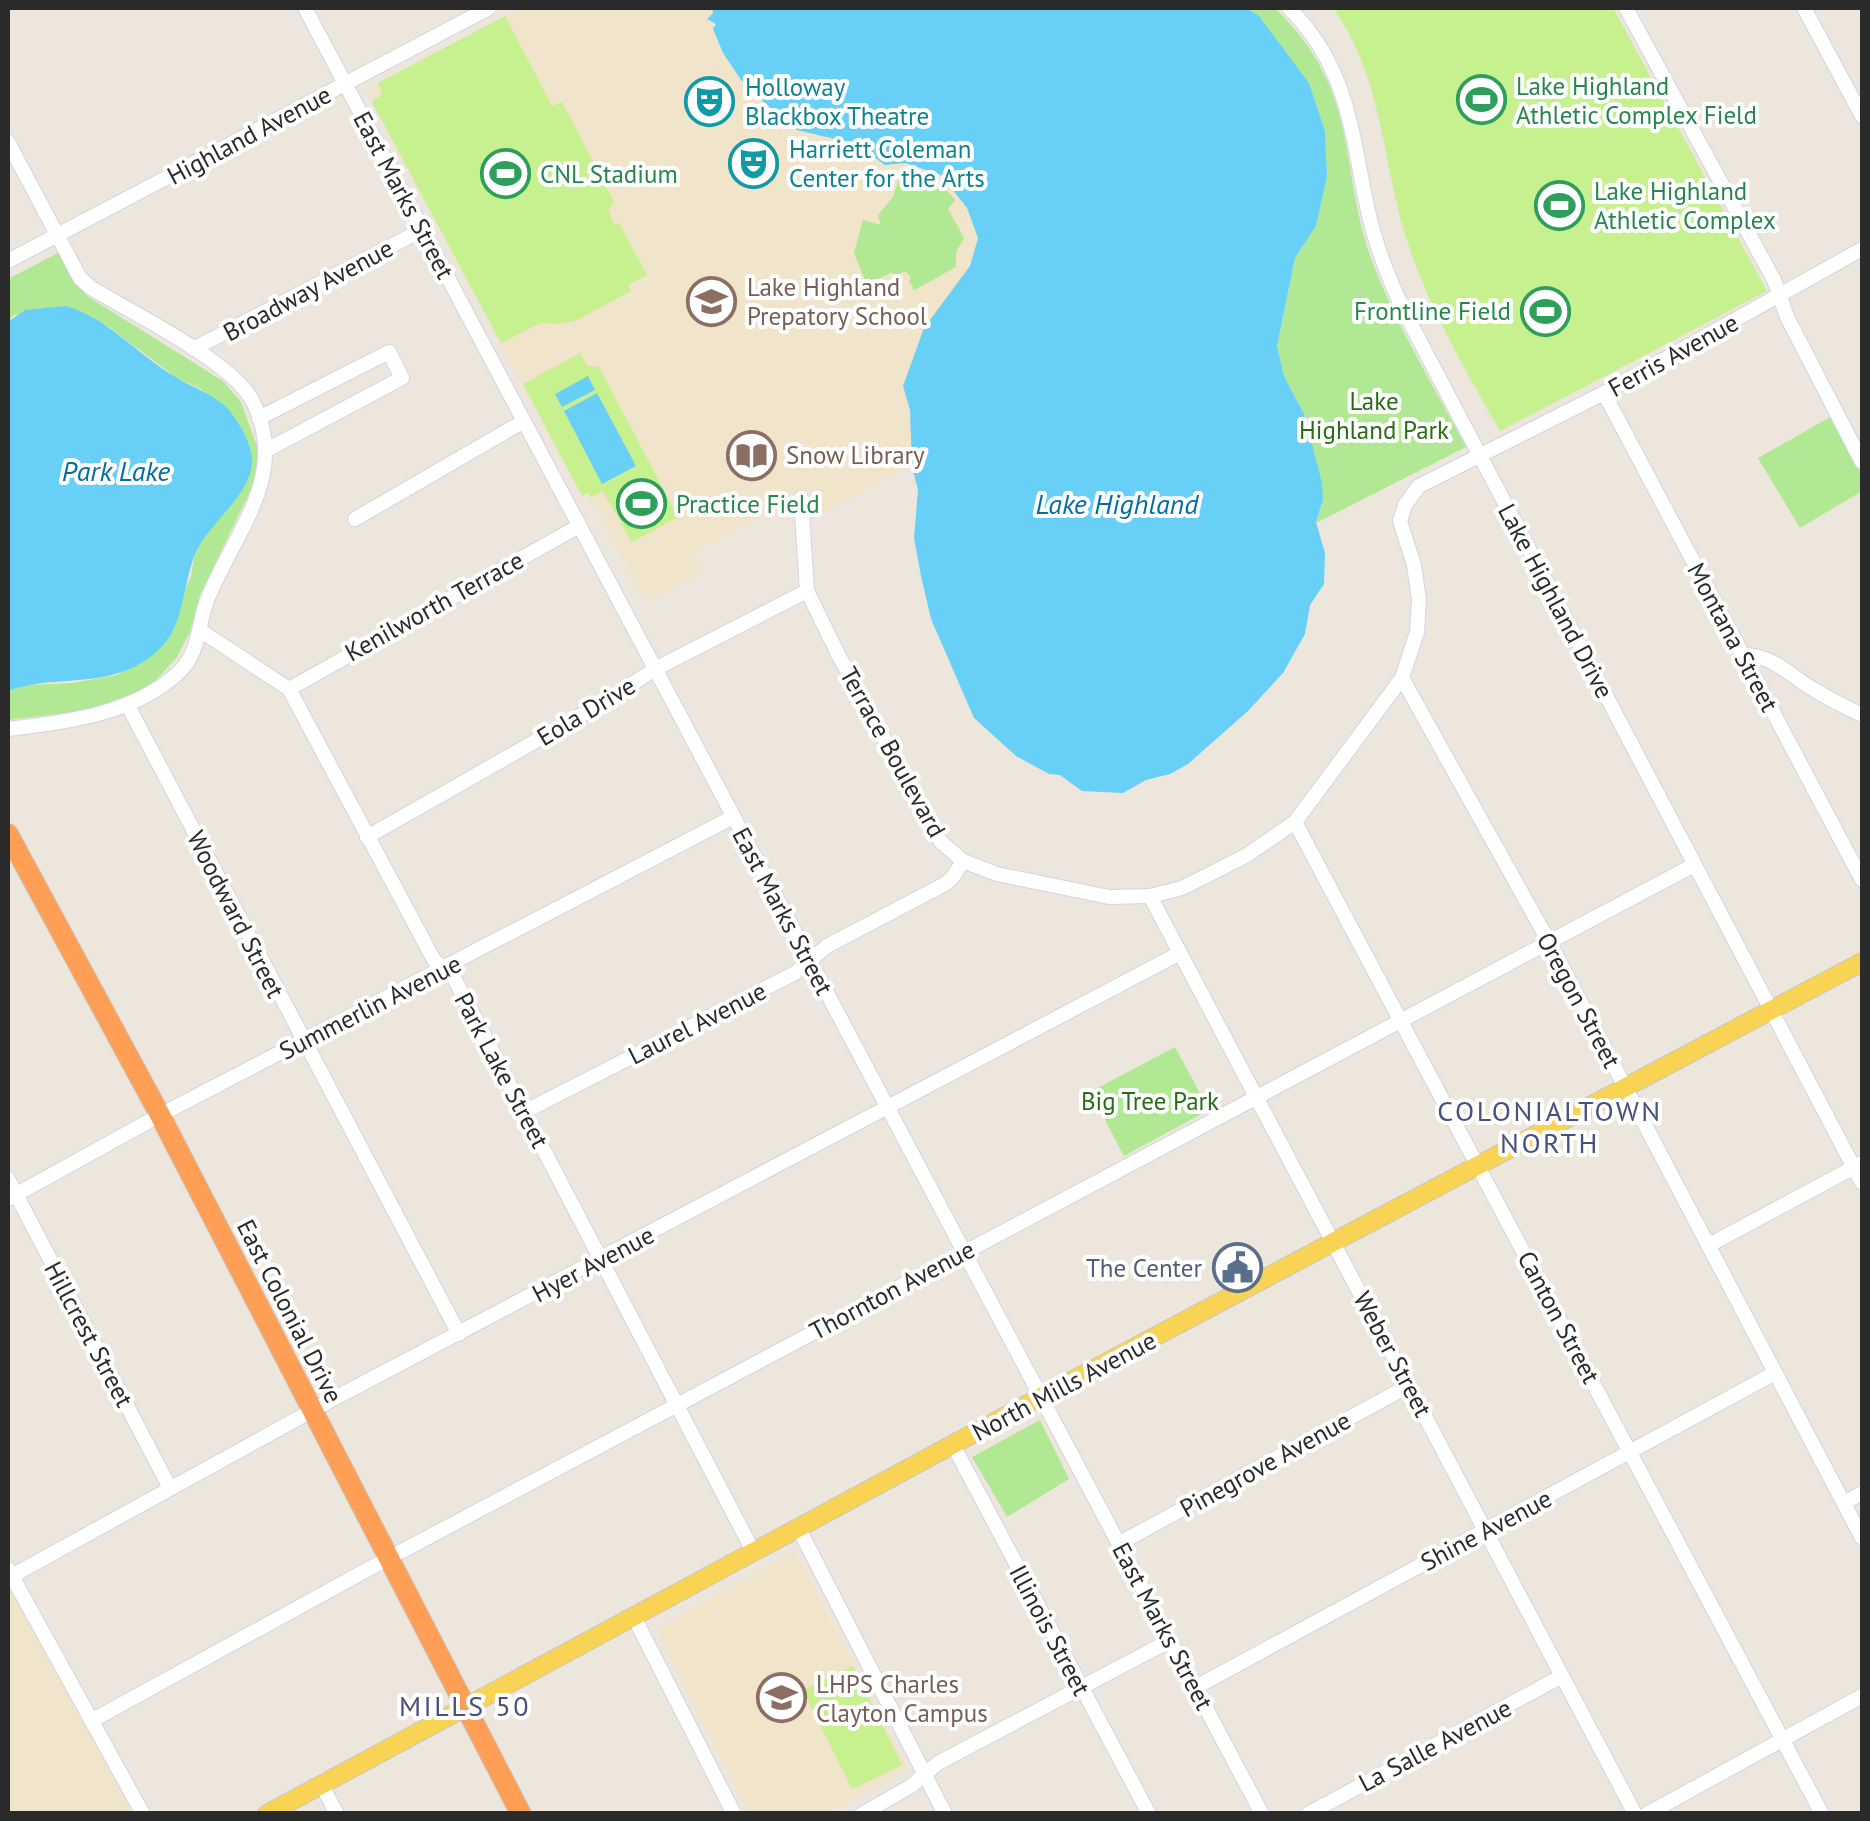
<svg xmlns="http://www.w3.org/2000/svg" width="1870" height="1821" viewBox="0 0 1870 1821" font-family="'PT Sans',sans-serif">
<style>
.education{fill:#f0e4ca}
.green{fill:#b1e894}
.pitch{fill:#c7f08f}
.water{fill:#68d0f6}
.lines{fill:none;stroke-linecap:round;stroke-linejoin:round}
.minor-casing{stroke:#d1d4e4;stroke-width:16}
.major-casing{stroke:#c8c8c8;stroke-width:20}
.highway-casing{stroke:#c8c8c8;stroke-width:22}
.minor{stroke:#fff;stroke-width:14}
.major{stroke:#f9d354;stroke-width:18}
.highway{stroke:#ff9f55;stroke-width:20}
.labels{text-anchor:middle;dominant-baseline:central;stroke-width:8;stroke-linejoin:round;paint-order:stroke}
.leisure-label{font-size:25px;fill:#27864d;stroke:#fff;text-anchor:start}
.culture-label{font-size:25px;fill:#0d838f;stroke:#fff;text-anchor:start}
.street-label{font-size:25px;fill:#2a2a2a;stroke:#fff}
.education-label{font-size:25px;fill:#785e54;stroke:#fff;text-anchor:start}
.park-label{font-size:25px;fill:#276d15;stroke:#fff}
.service-label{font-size:25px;fill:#4e5e75;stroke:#fff;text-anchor:end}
.water-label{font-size:28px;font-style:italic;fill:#056da4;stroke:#fff}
.neighbourhood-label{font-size:28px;letter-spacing:2.5px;fill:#48517e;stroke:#fff}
</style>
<rect width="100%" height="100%" fill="#ede6dc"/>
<g class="education">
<path d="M521 8H712L716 24 714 29 723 53 741 80 785 122 798 130 856 144 874 159 905 163 941 175 967 208 978 238 970 266 924 328 905 379 913 441V464L813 517 811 489 694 551 703 571 646 602 589 493 582 496 366 90Z"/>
<path d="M795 1551 907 1767 906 1771 826 1813H749L656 1630Z"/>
<path d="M8 1588 14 1592 137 1813 8 1814Z"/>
</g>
<g class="green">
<path d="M1247 8 1276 9C1364 96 1336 167 1375 269 1399 330 1435 388 1466 447L1316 523 1323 500 1304 414 1284 376 1277 346 1295 258 1316 226 1327 177 1325 131 1309 83 1259 16Z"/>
<path d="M910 173C929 176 944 185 955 200L948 209 964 238 956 252V267L914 290 909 281 911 277 905 271 895 276 892 272 871 283 869 279 865 280 854 253 863 220 881 225 878 215 893 197 900 175Z"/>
<path d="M60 252 87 296 223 381 241 402 259 452 253 485 199 597 190 632 177 657 156 680 130 697 82 711 8 720V691L26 685 72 683 117 675 156 653 191 576 195 553 204 536 234 501 252 463 239 424 201 389 177 378 109 327 66 306 14 315 8 322V279Z"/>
<path d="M1832 416 1862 473V491L1800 528 1758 458Z"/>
<path d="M1175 1047 1209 1110 1124 1156 1090 1092Z"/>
<path d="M1040 1420 1069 1479 1007 1517 972 1457Z"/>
</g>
<g class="pitch">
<path d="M1333 8H1613L1767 291 1500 431C1464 368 1425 301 1404 231 1382 155 1381 74 1333 8Z"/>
<path d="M505 16 552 106 562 102 614 202 608 210 614 225 619 223 647 275 628 285 631 291 577 320 560 324 540 323 501 343 372 102 382 94 378 83Z"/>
<path d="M580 353 587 366 599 367 678 517 632 542 603 491 591 497 588 493 582 496 523 384Z"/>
<path d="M853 1666 902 1765 852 1789 803 1690Z"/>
</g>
<g class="water">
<path d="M712 8H1247L1259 16 1309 83 1325 131 1327 177 1316 226 1295 258 1277 346 1284 376 1304 414 1322 483 1323 500 1316 522 1325 553 1324 584 1310 605 1305 634 1283 673 1248 711 1188 764 1170 774 1146 780 1123 793 1082 791 1060 775 1049 774 1016 756 974 718 931 619 921 576 914 538 918 490 912 467 910 410 903 386 924 328 970 266 978 238 967 208 941 175 905 163 885 165 856 144 797 130 785 122 741 80 723 53 713 29 716 24 707 19 713 13Z"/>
<path d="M66 306C109 319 137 354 174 376 191 387 212 393 227 408 238 420 253 445 252 462 251 495 209 523 196 552 181 586 186 630 153 655 107 691 57 673 8 691V322L25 310Z"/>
<path d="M588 376 595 390 562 407 555 394Z"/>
<path d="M597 393 636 466 602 484 564 411Z"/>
</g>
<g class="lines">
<defs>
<g id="minor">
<path d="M305 8 1262 1814"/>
<path d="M1289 8C1349 68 1351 133 1368 211 1376 247 1389 280 1405 313L1862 1183"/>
<path d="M1626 8 1774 280 1787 317 1862 462"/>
<path d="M1804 8 1862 116"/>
<path d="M8 142 80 278 91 288C131 312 231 361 252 400 291 474 234 533 208 598 197 624 201 652 178 673 132 715 66 722 8 729"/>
<path d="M8 261 489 8"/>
<path d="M193 349 422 230"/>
<path d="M1604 393 1862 880"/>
<path d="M259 418 389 352 402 378 265 451"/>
<path d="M801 498 807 591 840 658 940 841 963 861 997 874 1109 897 1150 896 1182 888 1210 874 1247 855 1295 822 1402 678 1417 632 1419 600 1414 565 1400 521 1405 505 1419 486 1604 393 1862 249"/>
<path d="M355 519 524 421"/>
<path d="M201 631 289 689 434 960 454 978 753 1551"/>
<path d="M1743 655C1773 655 1789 675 1813 689 1829 699 1845 707 1862 715"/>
<path d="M1402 678 1549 942 1862 1538"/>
<path d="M289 689 579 526"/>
<path d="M127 704 459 1334"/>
<path d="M1295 822 1822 1814"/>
<path d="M367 837 606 701 655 669 807 591"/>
<path d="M1150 896 1635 1814"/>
<path d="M524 1112 795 973 827 946 945 884 953 877 963 861"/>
<path d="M8 1179 170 1488"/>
<path d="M8 1199 160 1115 733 817"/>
<path d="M1709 1245 1862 1163"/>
<path d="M953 1445 1149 1814"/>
<path d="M1844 1503 1862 1493"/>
<path d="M798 1527 945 1814"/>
<path d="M1120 1543 1410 1385"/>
<path d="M8 1569 143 1814"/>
<path d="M8 1578 335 1398 1180 953"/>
<path d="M633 1615 734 1814"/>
<path d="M1196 1687 1775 1373"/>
<path d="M91 1721 372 1567 1694 865"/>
<path d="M321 1784 337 1814"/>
<path d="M862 1814 911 1786 938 1763 1171 1640"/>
<path d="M1308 1814 1562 1676"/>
<path d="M1647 1814 1862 1696"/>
</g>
<path id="major" d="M267 1814 1041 1397 1862 962"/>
<path id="highway" d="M8 834 160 1115 521 1814"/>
</defs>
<use href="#minor" class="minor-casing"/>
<use href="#major" class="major-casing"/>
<use href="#highway" class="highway-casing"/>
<use href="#minor" class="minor"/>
<use href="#major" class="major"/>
<use href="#highway" class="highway"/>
</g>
<defs>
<symbol id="stadium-ring" viewBox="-11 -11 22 22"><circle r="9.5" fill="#fff" stroke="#2e9e5b" stroke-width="1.5"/><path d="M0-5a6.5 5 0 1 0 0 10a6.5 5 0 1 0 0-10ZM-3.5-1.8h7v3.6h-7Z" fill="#2e9e5b"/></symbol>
<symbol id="theatre-ring" viewBox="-11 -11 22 22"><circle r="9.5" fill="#fff" stroke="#0f9aa8" stroke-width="1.5"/><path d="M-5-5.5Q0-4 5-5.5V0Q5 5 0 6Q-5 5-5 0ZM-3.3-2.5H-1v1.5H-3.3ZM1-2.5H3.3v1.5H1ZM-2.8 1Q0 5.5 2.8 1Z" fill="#0f9aa8"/></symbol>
<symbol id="school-ring" viewBox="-11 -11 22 22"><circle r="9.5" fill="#fff" stroke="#8d6e63" stroke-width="1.5"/><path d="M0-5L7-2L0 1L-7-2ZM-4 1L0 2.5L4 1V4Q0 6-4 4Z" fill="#8d6e63"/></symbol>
<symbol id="library-ring" viewBox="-11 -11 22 22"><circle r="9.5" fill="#fff" stroke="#8d6e63" stroke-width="1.5"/><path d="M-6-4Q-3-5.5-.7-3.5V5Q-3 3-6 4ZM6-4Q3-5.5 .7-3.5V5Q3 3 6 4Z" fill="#8d6e63"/></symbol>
<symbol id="civic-ring" viewBox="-11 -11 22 22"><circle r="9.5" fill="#fff" stroke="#5c6f8a" stroke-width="1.5"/><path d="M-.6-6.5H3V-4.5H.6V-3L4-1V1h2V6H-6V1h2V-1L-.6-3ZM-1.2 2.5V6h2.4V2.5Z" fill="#5c6f8a"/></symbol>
</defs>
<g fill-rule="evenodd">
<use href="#stadium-ring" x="1454" y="72" width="55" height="55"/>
<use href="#theatre-ring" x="682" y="74" width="55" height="55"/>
<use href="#theatre-ring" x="726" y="136" width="55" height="55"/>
<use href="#stadium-ring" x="478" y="146" width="55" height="55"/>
<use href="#stadium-ring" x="1532" y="178" width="55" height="55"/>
<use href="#school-ring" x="684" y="274" width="55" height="55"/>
<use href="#stadium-ring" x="1518" y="284" width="55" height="55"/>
<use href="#library-ring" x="724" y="428" width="55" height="55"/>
<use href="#stadium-ring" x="614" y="476" width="55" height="55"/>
<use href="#civic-ring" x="1210" y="1240" width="55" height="55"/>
<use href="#school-ring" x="754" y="1670" width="55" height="55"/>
</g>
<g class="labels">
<g class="leisure-label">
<text x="1516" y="86">Lake Highland<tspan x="1516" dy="29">Athletic Complex Field</tspan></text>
<text x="540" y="174">CNL Stadium</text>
<text x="1594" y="191">Lake Highland<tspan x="1594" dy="29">Athletic Complex</tspan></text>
<text x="1511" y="311" text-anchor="end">Frontline Field</text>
<text x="676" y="504">Practice Field</text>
</g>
<g class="culture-label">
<text x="745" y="87">Holloway<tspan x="745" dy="29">Blackbox Theatre</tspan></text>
<text x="789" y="149">Harriett Coleman<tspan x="789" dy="29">Center for the Arts</tspan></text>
</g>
<g class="street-label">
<text transform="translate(249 135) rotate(-28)">Highland Avenue</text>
<text transform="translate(404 195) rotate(62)">East Marks Street</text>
<text transform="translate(308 290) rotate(-28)">Broadway Avenue</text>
<text transform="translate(1673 355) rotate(-29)">Ferris Avenue</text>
<text transform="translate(1556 601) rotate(62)">Lake Highland Drive</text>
<text transform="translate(434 606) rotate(-29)">Kenilworth Terrace</text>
<text transform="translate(1733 637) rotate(62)">Montana Street</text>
<text transform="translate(586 711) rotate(-31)">Eola Drive</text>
<text transform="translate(893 752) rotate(61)">Terrace Boulevard</text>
<text transform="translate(783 911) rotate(62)">East Marks Street</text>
<text transform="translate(236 914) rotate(63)">Woodward Street</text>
<text transform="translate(1579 1000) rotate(62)">Oregon Street</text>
<text transform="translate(370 1007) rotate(-27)">Summerlin Avenue</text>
<text transform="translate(697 1023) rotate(-27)">Laurel Avenue</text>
<text transform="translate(502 1070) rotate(62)">Park Lake Street</text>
<text transform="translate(593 1264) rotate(-28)">Hyer Avenue</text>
<text transform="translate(892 1290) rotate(-28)">Thornton Avenue</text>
<text transform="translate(290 1311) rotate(63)">East Colonial Drive</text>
<text transform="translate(1559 1317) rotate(62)">Canton Street</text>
<text transform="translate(89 1334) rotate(62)">Hillcrest Street</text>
<text transform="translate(1393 1354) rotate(62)">Weber Street</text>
<text transform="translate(1064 1386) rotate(-28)">North Mills Avenue</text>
<text transform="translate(1265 1464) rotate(-29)">Pinegrove Avenue</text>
<text transform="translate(1486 1530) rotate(-28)">Shine Avenue</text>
<text transform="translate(1163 1626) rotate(62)">East Marks Street</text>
<text transform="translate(1050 1630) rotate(62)">Illinois Street</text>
<text transform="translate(1435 1745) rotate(-28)">La Salle Avenue</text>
</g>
<g class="education-label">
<text x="747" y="287">Lake Highland<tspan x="747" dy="29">Prepatory School</tspan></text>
<text x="786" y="455">Snow Library</text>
<text x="816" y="1684">LHPS Charles<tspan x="816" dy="29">Clayton Campus</tspan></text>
</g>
<g class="park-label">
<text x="1374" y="401">Lake<tspan x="1374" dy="29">Highland Park</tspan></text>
<text x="1150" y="1101">Big Tree Park</text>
</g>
<g class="service-label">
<text x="1202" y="1268">The Center</text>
</g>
<g class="water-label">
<text x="116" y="470">Park Lake</text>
<text x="1117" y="503">Lake Highland</text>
</g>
<g class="neighbourhood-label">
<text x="1550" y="1110">COLONIALTOWN<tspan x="1550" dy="32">NORTH</tspan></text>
<text x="465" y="1705">MILLS 50</text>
</g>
</g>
<rect width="1870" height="1821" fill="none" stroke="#2a2a2a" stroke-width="20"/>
</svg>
